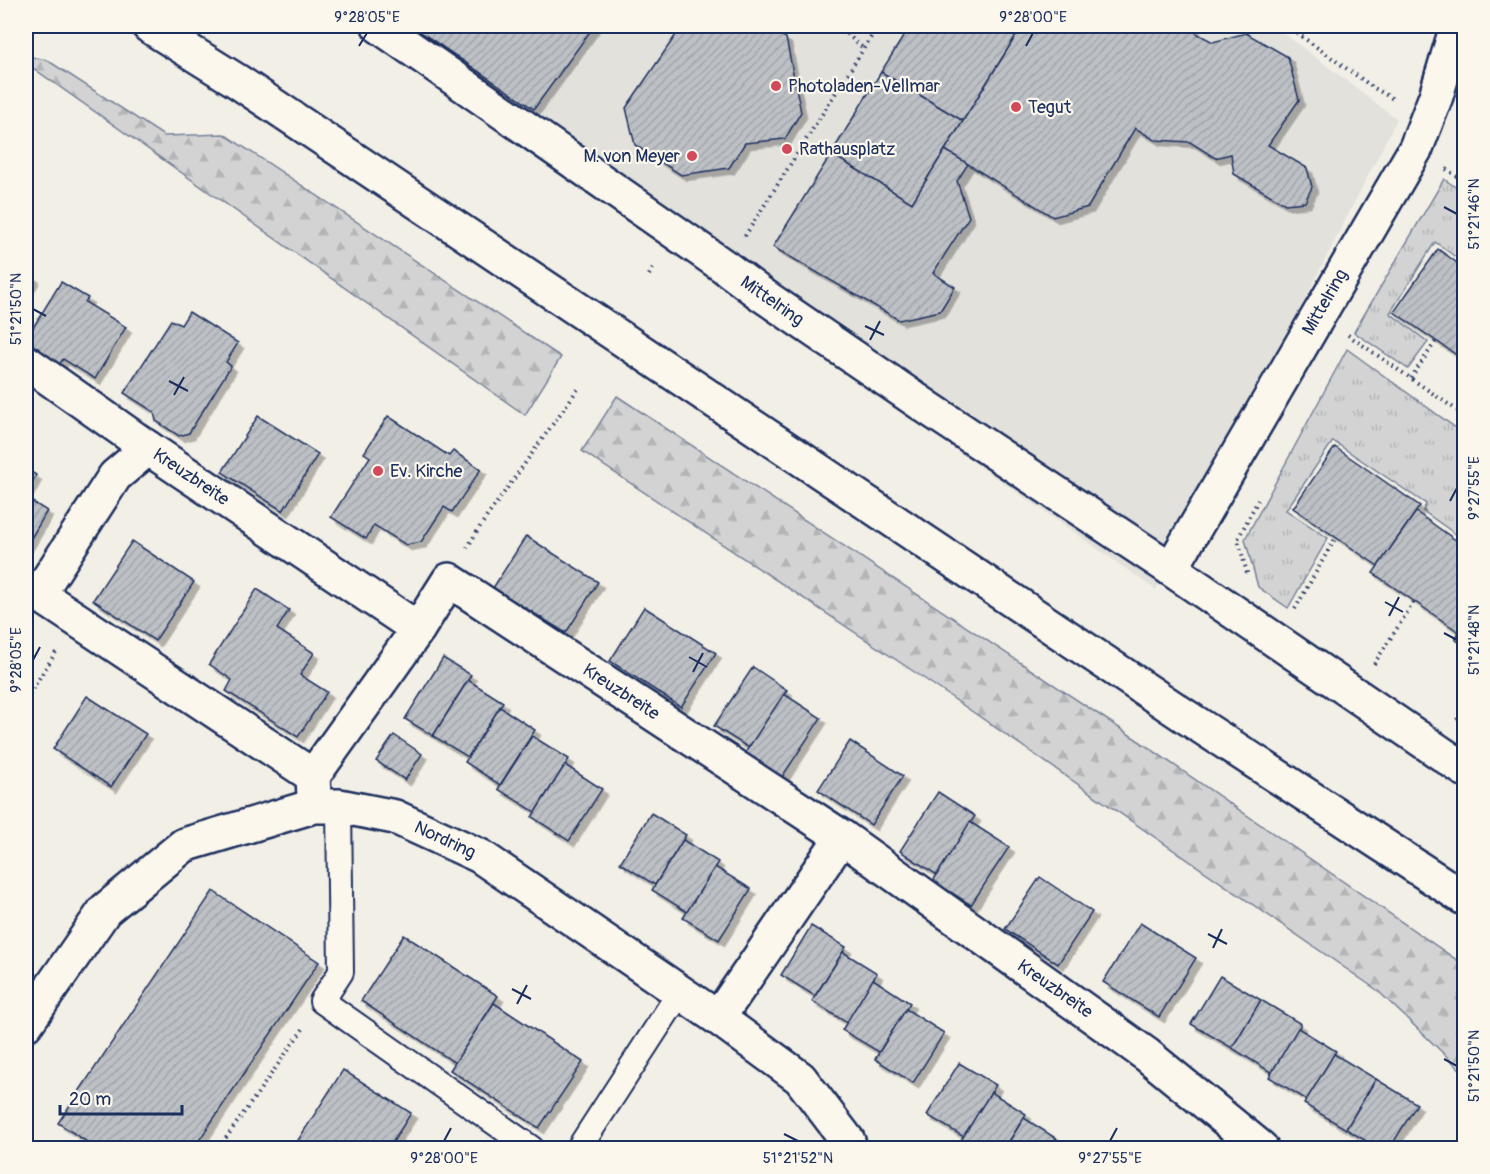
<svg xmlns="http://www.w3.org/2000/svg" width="1490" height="1174" viewBox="0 0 1490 1174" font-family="Pangolin,sans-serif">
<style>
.built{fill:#e2e1dc}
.grass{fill:url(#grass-tufts);stroke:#768198;stroke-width:1.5}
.forest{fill:url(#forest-firs);stroke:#768198;stroke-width:1.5}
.building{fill:url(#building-hatch);stroke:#1b2f5e;stroke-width:1.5;filter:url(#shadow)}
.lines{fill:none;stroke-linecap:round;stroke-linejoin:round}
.lane-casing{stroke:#1b2f5e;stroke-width:28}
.street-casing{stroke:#1b2f5e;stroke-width:38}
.secondary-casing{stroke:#1b2f5e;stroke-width:38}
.path{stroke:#1b2f5e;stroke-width:4;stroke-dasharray:1.5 4.5;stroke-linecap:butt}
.lane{stroke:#fbf7ec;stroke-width:24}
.street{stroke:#fbf7ec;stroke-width:33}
.secondary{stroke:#fbf7ec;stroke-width:33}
.ticks{fill:none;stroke:#1b2f5e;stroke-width:2}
.poi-dot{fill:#d1495b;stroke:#fbf7ec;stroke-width:2}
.labels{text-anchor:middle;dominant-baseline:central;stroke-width:4.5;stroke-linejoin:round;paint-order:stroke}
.poi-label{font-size:18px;fill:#1b2f5e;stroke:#fbf7ec;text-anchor:start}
.street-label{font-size:18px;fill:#1b2f5e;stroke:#fbf7ec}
.neatline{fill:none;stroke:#1b2f5e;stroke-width:2}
.ticks-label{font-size:15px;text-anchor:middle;fill:#1b2f5e}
</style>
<defs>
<pattern id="grass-tufts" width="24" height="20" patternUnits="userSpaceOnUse" patternTransform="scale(1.5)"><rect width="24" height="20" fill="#d2d3d2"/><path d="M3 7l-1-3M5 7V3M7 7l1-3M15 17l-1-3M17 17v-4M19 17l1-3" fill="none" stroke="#b4b5b7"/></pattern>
<pattern id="forest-firs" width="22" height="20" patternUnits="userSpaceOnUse" patternTransform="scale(1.5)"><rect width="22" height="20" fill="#d2d3d2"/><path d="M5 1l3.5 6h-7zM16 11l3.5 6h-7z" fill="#b4b5b7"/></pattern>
<pattern id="building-hatch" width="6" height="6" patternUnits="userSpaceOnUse" patternTransform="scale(1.5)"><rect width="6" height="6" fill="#bdc0c4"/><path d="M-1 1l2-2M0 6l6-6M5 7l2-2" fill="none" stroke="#a2a5ab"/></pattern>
<filter id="shadow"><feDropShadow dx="5.5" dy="5.5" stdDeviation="0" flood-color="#0004"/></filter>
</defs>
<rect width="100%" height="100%" fill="#f2efe6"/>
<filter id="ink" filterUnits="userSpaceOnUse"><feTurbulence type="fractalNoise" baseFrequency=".0167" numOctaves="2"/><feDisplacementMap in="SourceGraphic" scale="12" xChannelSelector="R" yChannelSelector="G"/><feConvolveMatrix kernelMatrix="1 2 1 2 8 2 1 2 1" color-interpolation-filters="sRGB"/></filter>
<g filter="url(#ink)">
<path class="built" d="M355 26H1274L1397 119 1156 590Z"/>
<g class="grass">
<path d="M1444 179 1464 193V263L1435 242 1390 313 1428 342 1408 369 1354 332Z"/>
<path d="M1347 349 1464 434V540L1423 511 1426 504 1333 441 1286 510 1328 538 1288 608 1258 587 1245 539Z"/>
</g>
<g class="forest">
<path d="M26 56 47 60 164 136 224 134 561 357 525 415 26 63Z"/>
<path d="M617 396 1145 745 1464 965V1073L1377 990 919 675 582 451Z"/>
</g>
<g class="building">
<path d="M412 26H594L534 109Z"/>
<path d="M682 26H764L786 38 801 112 785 139 745 143 729 168 681 175 635 145 626 108Z"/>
<path d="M910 26H1022L963 121 881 72Z"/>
<path d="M1022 26H1065L1077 33 1081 26H1194L1196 33 1213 42 1246 33 1288 57 1299 100 1268 145 1307 168 1312 187 1305 202 1285 204 1234 174 1231 154 1215 158 1190 142 1155 140 1135 128 1088 207 1053 217 945 150Z"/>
<path d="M1065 26H1081L1077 33Z"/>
<path d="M881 72 963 121 912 203 831 154Z"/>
<path d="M945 150 968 164 957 181 969 217 933 273 955 287 940 311 899 320 773 247 831 154 912 203Z"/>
<path d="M1438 249 1464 268V360L1394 312Z"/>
<path d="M26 272 34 277 26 291Z"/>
<path d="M61 282 88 298 85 302 126 327 95 379 63 359 58 367 26 347V339Z"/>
<path d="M189 312 238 343 226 362 231 366 189 433 179 436 156 421 154 412 124 393 171 320 181 325Z"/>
<path d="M258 416 318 454 283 511 222 472Z"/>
<path d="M388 416 449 456 453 451 481 469 452 512 444 507 421 542 406 545 374 525 366 539 331 517 370 457 364 453Z"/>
<path d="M1335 447 1420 506 1378 566 1293 508Z"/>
<path d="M26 469 36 475 26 494Z"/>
<path d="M26 498 47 511 26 547Z"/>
<path d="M1416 512 1464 546V624L1459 632 1373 573Z"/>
<path d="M526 536 598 582 566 633 493 588Z"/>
<path d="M132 541 194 582 155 641 93 600Z"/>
<path d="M257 589 289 610 277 629 314 653 300 675 327 692 298 737 226 691 232 680 209 664Z"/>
<path d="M644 607 716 653 681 707 610 661Z"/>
<path d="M1464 624V646L1455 639Z"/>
<path d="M443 658 471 675 433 736 405 719Z"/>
<path d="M753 667 787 690 749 748 714 726Z"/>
<path d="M468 680 503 702 468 757 433 736Z"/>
<path d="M784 694 821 718 782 777 745 753Z"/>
<path d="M87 696 146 734 111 787 53 749Z"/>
<path d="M500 707 535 730 500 785 465 762Z"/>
<path d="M394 735 422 754 405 780 376 761Z"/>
<path d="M532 736 569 759 535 812 498 789Z"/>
<path d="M850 741 903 776 871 825 818 790Z"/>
<path d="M565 765 602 789 569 841 532 817Z"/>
<path d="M938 792 975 816 937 875 900 851Z"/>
<path d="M651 813 686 835 655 885 620 863Z"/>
<path d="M970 822 1009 847 971 905 933 881Z"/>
<path d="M683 840 718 862 687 912 652 890Z"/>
<path d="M715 867 751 889 719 940 683 918Z"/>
<path d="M1040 877 1092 912 1058 964 1005 929Z"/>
<path d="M213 891 319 962 194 1148H96L58 1123Z"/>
<path d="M1140 923 1196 958 1159 1017 1103 982Z"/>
<path d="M811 926 846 947 815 996 781 975Z"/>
<path d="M404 935 498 996 455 1063 361 1001Z"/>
<path d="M843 952 877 973 847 1023 812 1001Z"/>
<path d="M1220 976 1261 1000 1232 1048 1191 1024Z"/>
<path d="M873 979 910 1003 879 1052 842 1030Z"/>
<path d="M1261 1000 1301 1024 1272 1073 1232 1048Z"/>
<path d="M494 1003 583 1062 539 1128 450 1070Z"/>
<path d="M906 1009 944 1033 913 1083 875 1059Z"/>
<path d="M1298 1028 1336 1051 1307 1100 1269 1077Z"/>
<path d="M1334 1054 1376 1079 1346 1129 1304 1104Z"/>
<path d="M959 1063 996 1085 964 1137 927 1115Z"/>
<path d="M343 1070 411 1113 389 1148H293Z"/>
<path d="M1376 1079 1417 1104 1390 1148H1378L1346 1129Z"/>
<path d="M991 1092 1026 1114 1005 1148H971L960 1142Z"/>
<path d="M1024 1118 1060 1141 1055 1148H1005Z"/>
</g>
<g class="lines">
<defs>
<g id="lane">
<path d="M339 806 341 972 322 1001 531 1148"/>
<path d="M579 1148 680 992"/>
</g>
<g id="street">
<path d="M379 26 725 267 761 294 931 410 1171 569 1416 148 1436 96 1457 26"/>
<path d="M26 362 148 448 418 629"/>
<path d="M1171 569 1464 769"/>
<path d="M26 586 313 776 314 798"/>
<path d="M38 595 115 476 148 448"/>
<path d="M313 776 418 629 449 580 842 837 1147 1055 1261 1148"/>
<path d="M718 1018 842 837"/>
<path d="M26 1024 105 910 184 845 314 806H339L395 817 480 856 718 1018 800 1078 848 1141 850 1148"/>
</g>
<path id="secondary" d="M149 26 237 81 1185 716 1464 898"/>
</defs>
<use href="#lane" class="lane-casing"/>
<use href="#street" class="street-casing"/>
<use href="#secondary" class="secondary-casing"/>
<g class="path">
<path d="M838 26 864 49"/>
<path d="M1287 26 1374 88 1395 100"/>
<path d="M1446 169 1464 181"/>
<path d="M745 236 878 26"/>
<path d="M649 275 655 265"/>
<path d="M1348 335 1464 415"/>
<path d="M1411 378 1436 341"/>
<path d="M467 548 481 525 580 386"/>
<path d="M1247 573 1238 539 1258 500"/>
<path d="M1295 609 1336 537"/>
<path d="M1374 664 1414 602"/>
<path d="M26 699 56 652"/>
<path d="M1457 720 1464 710"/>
<path d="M219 1148 303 1029"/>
</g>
<use href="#lane" class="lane"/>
<use href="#street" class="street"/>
<use href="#secondary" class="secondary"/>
</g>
</g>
<path class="ticks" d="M359 46 367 33M1026 46 1033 33M1444 207 1457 214M33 309 46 316M865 326 884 335M870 340 880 321M169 381 188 391M174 395 184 377M1450 501 1457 488M1385 602 1403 612M1389 616 1399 597M1444 633 1457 640M689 657 707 667M33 660 40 647M693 672 703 653M1208 934 1227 944M1213 948 1222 929M512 989 531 999M517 1004 527 985M1444 1059 1457 1066M784 1134 798 1141M444 1141 451 1128M1110 1141 1117 1128"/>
<g class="poi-dot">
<circle cx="776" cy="86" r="6"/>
<circle cx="1016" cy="107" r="6"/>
<circle cx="787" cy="149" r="6"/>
<circle cx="692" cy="156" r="6"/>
<circle cx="378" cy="471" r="6"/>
</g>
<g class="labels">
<g class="poi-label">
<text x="788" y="86">Photoladen-Vellmar</text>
<text x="1028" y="107">Tegut</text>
<text x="799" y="149">Rathausplatz</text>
<text x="680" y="156" text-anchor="end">M. von Meyer</text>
<text x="390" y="471">Ev. Kirche</text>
</g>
<g class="street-label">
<text transform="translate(772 301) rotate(35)">Mittelring</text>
<text transform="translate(1325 302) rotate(-60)">Mittelring</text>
<text transform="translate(191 477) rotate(34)">Kreuzbreite</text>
<text transform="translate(621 692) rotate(33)">Kreuzbreite</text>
<text transform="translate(445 840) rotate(25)">Nordring</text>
<text transform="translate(1055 989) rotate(35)">Kreuzbreite</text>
</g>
</g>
<rect width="1490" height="1174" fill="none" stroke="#fbf7ec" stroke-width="66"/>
<path d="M60 1105v9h122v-9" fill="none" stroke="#1b2f5e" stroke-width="3"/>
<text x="69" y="1105" font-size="18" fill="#1b2f5e" stroke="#fbf7ec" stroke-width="4.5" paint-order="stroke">20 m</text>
<rect x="33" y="33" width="1424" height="1108" class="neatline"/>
<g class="ticks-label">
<text x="367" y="22">9°28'05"E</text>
<text x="1033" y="22">9°28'00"E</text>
<text transform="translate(1474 214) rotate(-90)" y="5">51°21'46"N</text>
<text transform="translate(16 309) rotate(-90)" y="5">51°21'50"N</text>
<text transform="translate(1474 488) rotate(-90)" y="5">9°27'55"E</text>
<text transform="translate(1474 640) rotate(-90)" y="5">51°21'48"N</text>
<text transform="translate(16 660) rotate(-90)" y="5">9°28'05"E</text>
<text transform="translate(1474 1066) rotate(-90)" y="5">51°21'50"N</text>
<text x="444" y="1163">9°28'00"E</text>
<text x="798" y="1163">51°21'52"N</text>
<text x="1110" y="1163">9°27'55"E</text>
</g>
</svg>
